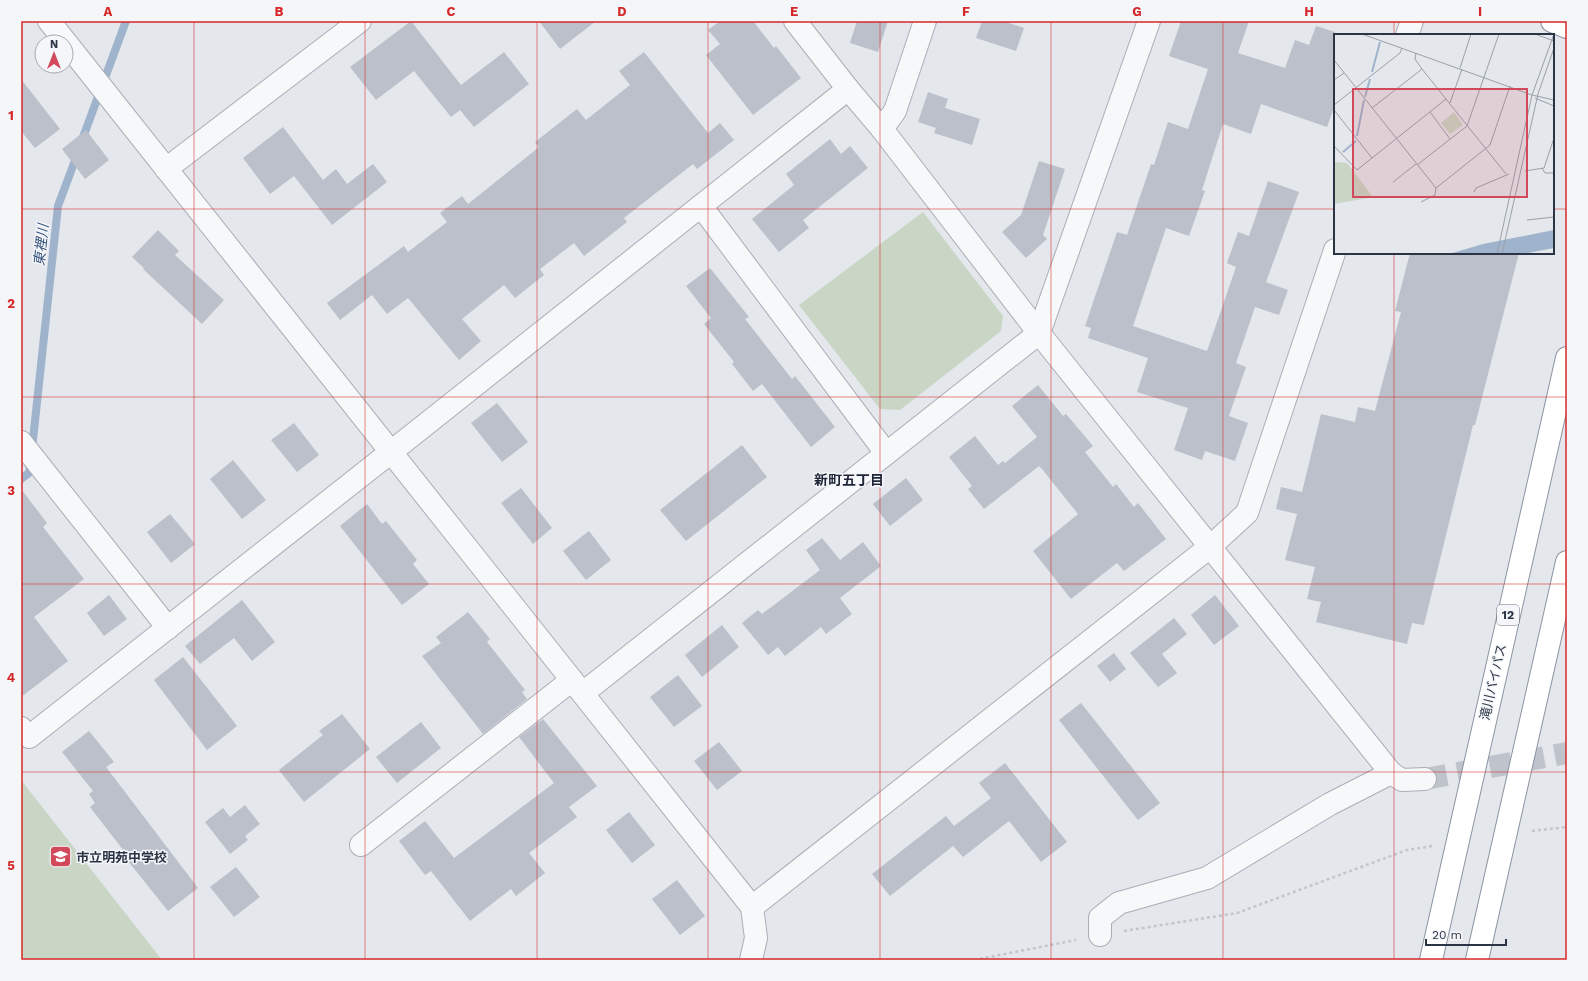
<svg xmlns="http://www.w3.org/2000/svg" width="1588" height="981" viewBox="0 0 1588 981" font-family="'Work Sans','Noto Sans JP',sans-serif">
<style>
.green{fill:#c9d6c5}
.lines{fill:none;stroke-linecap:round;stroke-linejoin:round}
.stream{stroke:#9fb4cc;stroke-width:8}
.building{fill:#bbc0ca}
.minor-tunnel{stroke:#bfc3cb;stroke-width:22;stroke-dasharray:22 11;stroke-linecap:butt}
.minor-casing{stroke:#a9aeb7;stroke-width:24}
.highway-casing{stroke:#8b94a3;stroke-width:24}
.path{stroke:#c2c5cb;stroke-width:2.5;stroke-dasharray:3 3;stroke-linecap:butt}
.minor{stroke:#f7f8fa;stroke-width:22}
.highway{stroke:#fff;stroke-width:22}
.grid{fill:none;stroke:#d62828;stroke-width:1;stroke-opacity:0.55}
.labels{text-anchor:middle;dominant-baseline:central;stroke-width:3;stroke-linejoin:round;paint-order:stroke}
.shield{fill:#f4f6f9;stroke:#676e7b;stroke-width:1}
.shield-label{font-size:12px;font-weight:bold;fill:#2b3445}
.street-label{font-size:13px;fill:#2b3445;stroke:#f4f6f9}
.poi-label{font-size:13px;font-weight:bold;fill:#2b3445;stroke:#f4f6f9;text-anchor:start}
.water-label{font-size:14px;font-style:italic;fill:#34527a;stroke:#f4f6f9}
.neighbourhood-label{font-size:14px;font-weight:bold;fill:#1d2536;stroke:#f4f6f9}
.inset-river{fill:none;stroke:#9fb4cc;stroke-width:2}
.inset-road{fill:none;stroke:#9a9fa9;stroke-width:1}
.view{fill:#d1495b;fill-opacity:0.15;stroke:#d1495b;stroke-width:2}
.inset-edge{fill:none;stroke:#2b3445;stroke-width:2}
.neatline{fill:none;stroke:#d62828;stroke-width:1.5}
.grid-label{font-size:13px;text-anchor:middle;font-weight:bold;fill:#d62828}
</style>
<rect width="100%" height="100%" fill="#e4e7ec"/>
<g class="green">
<path d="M923 212 1003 316 1001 331 900 410 880 409 799 305Z"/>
<path d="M21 780 162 960H21Z"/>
</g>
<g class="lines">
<g class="stream">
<path d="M82 140 126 21"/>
<path d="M32 449 58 206 77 155"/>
<path d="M21 479 29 473 31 460"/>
</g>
</g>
<g class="building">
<path d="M411 21 461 85 504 52 529 84 474 127 460 110 451 117 414 71 376 100 350 67Z"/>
<path d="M539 21H596L560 49Z"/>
<path d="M720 21H753L774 48 776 46 801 78 753 115 706 55 720 44 708 30Z"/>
<path d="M857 21H888L878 52 850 43Z"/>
<path d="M982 21H1003L1024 28 1016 51 976 38Z"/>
<path d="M1181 21H1249L1238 53 1285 68 1295 40 1309 45 1316 26 1335 32V105L1327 127 1261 104 1251 134 1223 124 1202 190 1205 191 1189 236 1166 228 1133 326 1207 351 1236 267 1227 263 1238 232 1249 236 1268 181 1299 192 1266 282 1288 290 1279 315 1255 307 1236 363 1246 367 1229 416 1248 423 1235 461 1205 451 1202 460 1174 450 1188 408 1137 392 1148 358 1088 338 1091 328 1085 326 1117 232 1127 235 1151 164 1154 165 1168 122 1188 129 1208 69 1169 56Z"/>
<path d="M644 52 708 133 720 123 734 140 697 169 693 164 624 218 627 222 584 256 574 243 540 269 544 275 515 298 504 285 462 319 481 341 459 360 408 298 387 314 372 295 340 320 327 303 404 246 408 252 447 222 440 213 462 196 468 204 539 147 535 142 577 109 586 120 630 85 619 71Z"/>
<path d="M21 79 60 129 35 148 21 131Z"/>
<path d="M928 92 948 99 945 108 980 119 972 145 934 133 936 128 918 122Z"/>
<path d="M283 127 323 180 336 169 347 184 373 164 387 182 332 225 294 176 270 194 243 158Z"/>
<path d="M86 130 109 160 85 179 62 149Z"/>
<path d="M830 139 841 154 850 146 868 168 803 220 809 228 779 252 752 219 794 185 786 174Z"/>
<path d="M1039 161 1065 169 1043 235 1047 239 1026 258 1002 232 1021 215Z"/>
<path d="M158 230 179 251 175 255 224 300 202 324 143 269 144 268 132 257Z"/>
<path d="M1410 253H1519L1475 425H1473L1424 625 1412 623 1407 644 1316 622 1321 602 1307 599 1315 567 1285 560 1297 514 1276 509 1281 487 1302 492 1321 414 1355 422 1358 407 1375 411 1401 312 1395 311Z"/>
<path d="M710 268 749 317 745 319 792 379 795 376 835 427 811 447 762 384 753 391 732 364 734 362 704 324 711 318 686 286Z"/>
<path d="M1038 385 1063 416 1066 414 1093 446 1085 452 1113 487 1116 484 1134 507 1138 503 1166 539 1124 571 1117 563 1071 599 1033 551 1078 514 1042 469 1039 466 984 509 968 489 972 486 949 457 975 436 998 465 1003 461 1005 463 1037 437 1012 406Z"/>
<path d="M497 403 528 442 502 462 471 423Z"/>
<path d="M294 423 319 455 297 472 271 440Z"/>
<path d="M742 445 767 477 686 541 660 510Z"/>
<path d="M233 460 266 500 242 519 210 479Z"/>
<path d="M906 478 923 500 890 526 873 504Z"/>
<path d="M521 488 552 528 533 544 501 503Z"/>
<path d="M21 489 47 523 43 527 84 579 34 617 68 661 21 697Z"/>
<path d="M367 504 382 524 386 521 417 560 413 564 429 584 402 605 340 526Z"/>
<path d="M170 514 195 544 171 563 147 532Z"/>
<path d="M589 531 611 560 586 580 563 551Z"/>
<path d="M822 538 840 560 863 542 881 566 840 598 852 614 826 634 821 627 785 656 778 647 768 655 742 623 758 610 762 614 820 570 806 550Z"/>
<path d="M109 595 127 619 104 636 87 613Z"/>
<path d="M1215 595 1239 626 1214 645 1191 615Z"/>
<path d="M242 600 275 642 252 661 234 638 200 664 185 646Z"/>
<path d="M468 612 490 639 487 642 525 690 522 692 527 699 483 734 422 656 441 643 436 637Z"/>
<path d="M1174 618 1187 634 1162 654 1177 673 1158 687 1130 653Z"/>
<path d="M722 625 739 647 702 677 685 655Z"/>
<path d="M1114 653 1126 669 1110 682 1097 666Z"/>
<path d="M183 657 237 726 207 750 154 680Z"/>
<path d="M678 675 702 706 674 727 650 697Z"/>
<path d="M1081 703 1160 803 1138 820 1059 720Z"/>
<path d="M342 714 370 749 304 802 279 770 323 735 319 731Z"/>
<path d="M543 719 597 786 569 807 577 817 529 853 545 873 516 896 511 889 470 921 431 871 425 875 399 841 425 821 454 858 554 783 519 737Z"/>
<path d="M421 722 441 748 397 783 376 757Z"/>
<path d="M89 731 114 762 106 767 198 888 168 911 128 861 130 859 90 807 95 803 89 794 93 791 62 752Z"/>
<path d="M719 742 742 771 717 790 694 761Z"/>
<path d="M1005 763 1067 842 1041 862 1009 821 963 857 953 846 890 896 872 874 946 816 954 826 991 798 979 783Z"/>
<path d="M245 805 260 824 245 836 248 840 230 854 205 822 223 808 230 817Z"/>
<path d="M629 812 655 845 632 863 606 830Z"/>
<path d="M236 867 260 897 234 917 210 887Z"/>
<path d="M677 880 705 916 680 935 652 899Z"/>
</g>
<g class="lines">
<path class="minor-tunnel" d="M1425 779 1567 753"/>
<defs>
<g id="minor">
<path d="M49 21 752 907 756 938 751 960"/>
<path d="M795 21 848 89 882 129 1039 333 1391 773 1402 780 1425 779"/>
<path d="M1407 35 1412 21"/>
<path d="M882 129 895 111 925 21"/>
<path d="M166 169 360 21"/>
<path d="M701 206 886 453"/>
<path d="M21 442 168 628"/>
<path d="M583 693 1039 333 1149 21"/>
<path d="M21 728 29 737 391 452 848 89"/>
<path d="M361 845 572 680"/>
<path d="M752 907 1211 546 1247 513 1335 250"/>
<path d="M1100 935V918L1119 903 1207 878 1330 804 1391 773"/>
</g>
<g id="highway">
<path d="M1552 21 1567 27"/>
<path d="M1431 960 1567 358"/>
<path d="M1477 960 1567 562"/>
</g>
</defs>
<use href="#minor" class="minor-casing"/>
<use href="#highway" class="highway-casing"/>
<g class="path">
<path d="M1532 831 1567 827"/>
<path d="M1124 931 1237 913 1407 850 1432 846"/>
<path d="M974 960 1076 940"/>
</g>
<use href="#minor" class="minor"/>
<use href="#highway" class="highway"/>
</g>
<path class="grid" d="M194 21V960M365 21V960M537 21V960M708 21V960M880 21V960M1051 21V960M1223 21V960M1394 21V35M21 209H1335M1553 209H1567M1394 253V960M21 397H1567M21 584H1567M21 772H1567"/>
<defs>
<symbol id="school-square" viewBox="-11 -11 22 22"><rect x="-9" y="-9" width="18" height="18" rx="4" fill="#d1495b" stroke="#f4f6f9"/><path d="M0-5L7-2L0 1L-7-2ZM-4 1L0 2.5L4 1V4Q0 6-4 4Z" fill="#fff"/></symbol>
</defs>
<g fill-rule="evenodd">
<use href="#school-square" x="48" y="844" width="25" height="25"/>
</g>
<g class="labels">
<rect class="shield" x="1497" y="605" width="22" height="20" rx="3"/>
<g class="shield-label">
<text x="1508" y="615">12</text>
</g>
<g class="street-label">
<text transform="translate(1493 682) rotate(-77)">滝川バイパス</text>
</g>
<g class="poi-label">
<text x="76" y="857">市立明苑中学校</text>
</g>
<g class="water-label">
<text transform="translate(41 245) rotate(-84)">東裡川</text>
</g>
<g class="neighbourhood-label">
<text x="849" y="480">新町五丁目</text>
</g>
</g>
<g transform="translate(1334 34)">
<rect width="220" height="220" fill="#e4e7ec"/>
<path d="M120 78 129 91 116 100 107 89ZM1 128 13 129 39 163 0 170Z" fill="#c9d6c5"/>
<path d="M220 196V214L189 220H115L149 210Z" fill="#9fb4cc"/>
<path class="inset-river" d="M38 38 46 8M31 63 36 45M23 102 30 66M9 118 22 107"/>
<path class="inset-road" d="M28 0 198 61 220 66M201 0 220 7M82 19 81 25 88 35 172 140M0 26 102 154 101 161 87 168M126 34 137 0M0 46 10 39M201 64 220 72M116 69 128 35M0 71 66 19 68 14M38 74 88 35M0 76 38 124M96 78 116 105M0 112 23 136 112 65M83 131 133 92 165 0M208 134 211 139H220M191 137 210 134 220 104M59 148 82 130M102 154 156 111 176 52M140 158 142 154 175 140M193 186 220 183M163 220 198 61 220 0M168 220 204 60 220 14"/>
<path class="view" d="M19 55H193V163H19Z"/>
<rect width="220" height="220" class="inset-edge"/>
</g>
<rect width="1588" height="981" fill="none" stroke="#f4f6f9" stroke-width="44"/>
<g transform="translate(54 54)"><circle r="19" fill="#f4f6f9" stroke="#a4a8b1"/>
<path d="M0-3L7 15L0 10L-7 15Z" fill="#d1495b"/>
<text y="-6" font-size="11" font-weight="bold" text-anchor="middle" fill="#2b3445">N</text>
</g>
<path d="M1426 939v6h80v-6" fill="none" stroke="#2b3445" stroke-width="2"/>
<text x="1432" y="939" font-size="12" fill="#2b3445" stroke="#f4f6f9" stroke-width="3" paint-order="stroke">20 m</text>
<rect x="22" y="22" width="1544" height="937" class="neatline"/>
<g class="grid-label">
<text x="108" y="16">A</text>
<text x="279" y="16">B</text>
<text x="451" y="16">C</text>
<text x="622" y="16">D</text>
<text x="794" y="16">E</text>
<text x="966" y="16">F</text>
<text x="1137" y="16">G</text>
<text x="1309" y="16">H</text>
<text x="1480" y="16">I</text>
<text x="11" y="120">1</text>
<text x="11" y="308">2</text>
<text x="11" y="495">3</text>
<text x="11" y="682">4</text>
<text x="11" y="870">5</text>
</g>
</svg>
